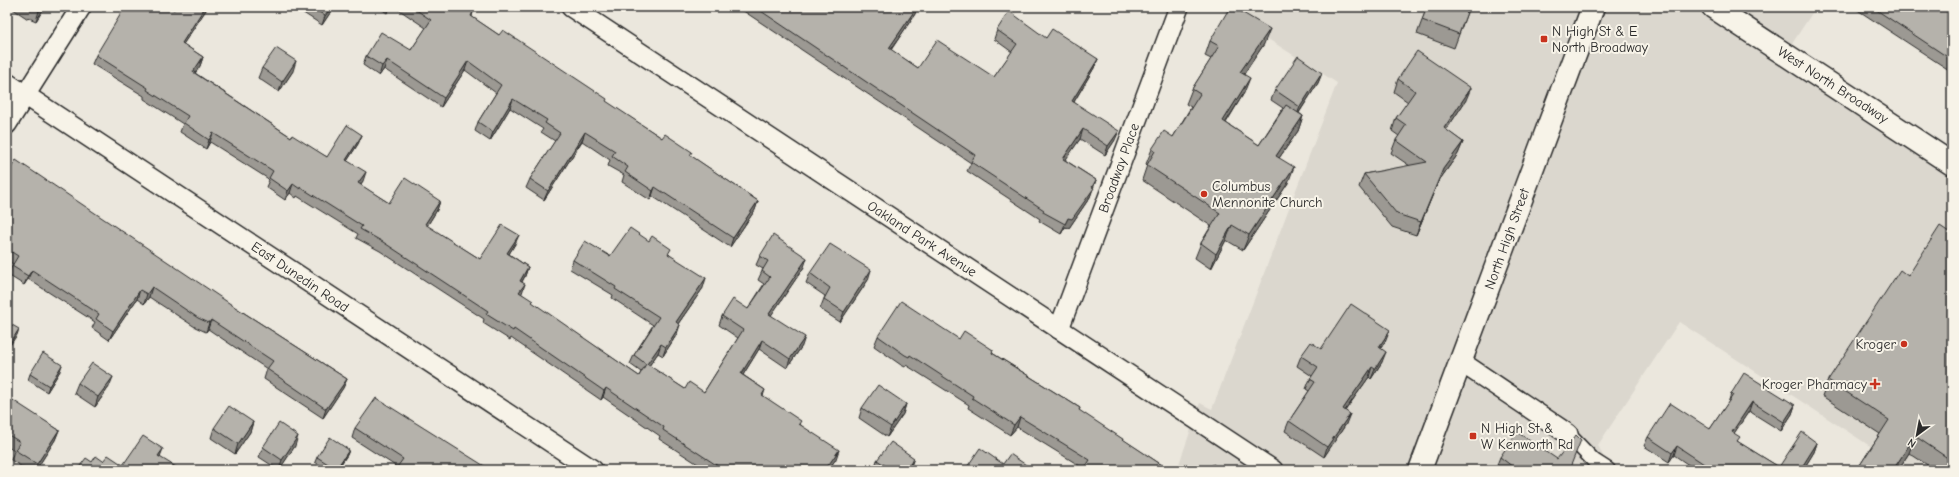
<svg xmlns="http://www.w3.org/2000/svg" width="1959" height="477" viewBox="0 0 1959 477" font-family="'Comic Neue',sans-serif">
<style>
.built{fill:#dbd7ce}
.lines{fill:none;stroke-linecap:round;stroke-linejoin:round}
.pedestrian-casing{stroke:#2b2b2b;stroke-width:17}
.minor-casing{stroke:#2b2b2b;stroke-width:22}
.secondary-casing{stroke:#2b2b2b;stroke-width:25}
.primary-casing{stroke:#2b2b2b;stroke-width:25}
.pedestrian{stroke:#f7f3e8;stroke-width:14}
.minor{stroke:#f7f3e8;stroke-width:19}
.secondary{stroke:#f7f3e8;stroke-width:22}
.primary{stroke:#f7f3e8;stroke-width:22}
.wall{fill:#9c9993;stroke:#2b2b2b}
.shaded-wall{fill:#7f7d78;stroke:#2b2b2b}
.building{fill:#b5b2ab;stroke:#2b2b2b}
.poi-dot{fill:#c8321e;stroke:#f7f3e8;stroke-width:1.5}
.labels{text-anchor:middle;dominant-baseline:central;stroke-width:4;stroke-linejoin:round;paint-order:stroke}
.poi-label{font-size:14px;fill:#2b2b2b;stroke:#f7f3e8;text-anchor:start}
.street-label{font-size:14px;fill:#2b2b2b;stroke:#f7f3e8}
</style>
<rect width="100%" height="100%" fill="#ebe7dd"/>
<filter id="ink" filterUnits="userSpaceOnUse"><feTurbulence type="fractalNoise" baseFrequency=".025" numOctaves="2"/><feDisplacementMap in="SourceGraphic" scale="8" xChannelSelector="R" yChannelSelector="G"/><feConvolveMatrix kernelMatrix="1 2 1 2 8 2 1 2 1" color-interpolation-filters="sRGB"/></filter>
<g filter="url(#ink)">
<path class="built" d="M1218 7H1816L1784 56 1952 166V470H1907L1679 322 1598 445 1609 470H1177L1200 403 1212 409 1337 83Z"/>
<g class="lines">
<defs>
<path id="pedestrian" d="M1568 434 1594 461 1608 470"/>
<g id="minor">
<path d="M571 7 1273 470"/>
<path d="M7 83 593 470"/>
<path d="M7 124 81 7"/>
<path d="M1059 329 1179 7"/>
<path d="M1461 362 1568 434"/>
</g>
<path id="secondary" d="M1713 7 1952 164"/>
<path id="primary" d="M1420 470 1593 7"/>
</defs>
<use href="#pedestrian" class="pedestrian-casing"/>
<use href="#minor" class="minor-casing"/>
<use href="#secondary" class="secondary-casing"/>
<use href="#primary" class="primary-casing"/>
<use href="#pedestrian" class="pedestrian"/>
<use href="#minor" class="minor"/>
<use href="#secondary" class="secondary"/>
<use href="#primary" class="primary"/>
</g>
<g class="wall">
<path d="M10 7H45L36 21 29 18 28 19Z"/>
<path d="M176 7H208L183 44 203 57 200 66 195 73 291 137 327 157 362 135 358 144 347 161 363 181 360 185 389 203 440 201 437 210 427 226 480 259 515 244 509 254 528 267 525 276 522 282 521 293 532 303 639 376 641 372 630 364 634 355 653 325 612 298 613 295 570 269 573 260 610 256 669 254 703 288 678 324 677 334 663 356 658 353 649 366 685 389 704 392 738 338 719 325 722 316 748 309 764 284 758 280 763 269 756 265 760 256 804 267 771 315 802 346 787 368 759 349 743 375 765 390 763 396 800 424 836 459 828 470H707L659 439 660 436 603 397 601 400 511 338 510 340 483 323 484 319 380 251 356 238 358 234 297 196 296 198 290 193 285 200 266 187 269 180 267 178 210 142 206 149 180 132 183 124 144 99V96L92 64 96 55 174 10Z"/>
<path d="M294 7H334L322 25Z"/>
<path d="M378 7H391L387 13Z"/>
<path d="M395 7H465L473 12 472 17 499 35 606 102 662 138 691 156 758 201 755 210 730 247 652 196 650 200 622 182 624 175 608 166 610 160 582 141 544 200 526 188 530 179 555 141 541 132 543 129 510 108 490 141 475 131 478 122 496 93 465 70 441 107 384 69 379 76 363 65 366 56 411 50 426 28Z"/>
<path d="M740 7H838V8L839 7H917L915 14 891 50 918 68 994 77 1012 52 994 39 997 30 1046 38 1098 59 1094 68 1074 102 1115 140 1105 155 1080 139 1065 160 1096 180 1090 197 1069 228 1065 227 1061 234 1039 221 1040 219 967 171 971 163 739 8Z"/>
<path d="M1427 7H1469L1454 48 1417 34Z"/>
<path d="M1853 7H1952V72Z"/>
<path d="M1210 41 1264 44 1244 74V93L1226 123 1259 145 1283 108 1271 100 1275 90 1322 73 1318 83 1299 113 1303 116 1298 131 1279 158 1288 183 1243 250 1226 240 1211 269 1195 258 1201 243 1211 226 1142 180 1147 165 1146 164 1152 149 1173 137 1191 107 1186 104 1192 89 1211 59 1205 56Z"/>
<path d="M262 68 293 71 279 92 258 78Z"/>
<path d="M1398 79 1466 100 1446 130 1463 142 1458 154 1438 182 1416 235 1392 227 1359 187 1364 174 1410 166 1391 153 1396 140 1399 136 1392 131 1396 118 1408 102 1394 92Z"/>
<path d="M7 174 238 309 347 379 343 388 323 418 264 379 267 369 208 329 206 332 195 327 149 297 144 304 137 299 109 340 92 328 95 322 28 279 24 285 8 275 13 264 7 260Z"/>
<path d="M1952 234V470H1935L1909 453 1898 470H1858L1860 465 1880 434 1822 396 1828 380 1908 276Z"/>
<path d="M810 273 868 280 840 322 820 309 825 296 806 283Z"/>
<path d="M878 336 959 339 993 350 992 353 1080 408 1079 411 1165 467 1164 470H1084L1085 469 1017 427 1010 435 968 408 969 405 906 365 905 367 901 365 874 346Z"/>
<path d="M1386 340 1381 348 1382 362 1371 379 1369 377 1345 411 1346 424 1324 457 1285 431 1289 421 1309 391 1306 389 1310 379 1312 376 1297 366 1301 356 1321 349Z"/>
<path d="M60 371 47 392 28 380 30 374Z"/>
<path d="M78 383 109 387 95 407 74 393Z"/>
<path d="M1731 394 1795 405 1792 414 1781 431 1749 411 1734 433 1738 442 1779 467 1817 443 1814 452 1803 470H1696L1674 455 1669 462 1644 446 1648 437 1710 429 1728 403Z"/>
<path d="M7 398 59 430 55 440 36 470H27L11 460 14 451 7 446Z"/>
<path d="M906 404 903 414 887 437 859 418 862 408Z"/>
<path d="M253 422 250 432 235 454 211 438 214 428Z"/>
<path d="M355 428 486 467 484 470H395L397 467 352 438Z"/>
<path d="M295 446 279 470 259 457 263 447Z"/>
<path d="M349 450 347 455 337 470H327L315 462 317 457Z"/>
<path d="M1500 457 1570 470H1495Z"/>
<path d="M914 458 910 468 909 470H874L877 460Z"/>
</g>
<g class="shaded-wall">
<path d="M42 7H45L36 21 39 11Z"/>
<path d="M205 7H208L178 52 182 43Z"/>
<path d="M331 7H334L322 25 325 16Z"/>
<path d="M389 7H391L387 13Z"/>
<path d="M917 7 915 14 886 57 889 48Z"/>
<path d="M1270 29 1264 44 1235 87 1240 72Z"/>
<path d="M203 57 200 66 190 81 193 72Z"/>
<path d="M1098 59 1094 68 1069 110 1072 101Z"/>
<path d="M387 60 384 69 379 76 382 66Z"/>
<path d="M296 61 293 71 279 92 282 82Z"/>
<path d="M468 61 465 70 441 107 444 98Z"/>
<path d="M1322 73 1318 83 1296 117 1300 107Z"/>
<path d="M1250 78 1244 93 1217 136 1223 121Z"/>
<path d="M1471 88 1466 100 1439 141 1444 128Z"/>
<path d="M513 99 510 108 490 141 493 132Z"/>
<path d="M1303 116 1298 131 1270 171 1276 156Z"/>
<path d="M1083 129 1080 139 1060 168 1063 159Z"/>
<path d="M1119 131 1115 140 1105 155 1108 146Z"/>
<path d="M585 132 582 141 544 200 548 191Z"/>
<path d="M213 133 210 142 206 149 209 140Z"/>
<path d="M362 135 358 144 342 169 346 160Z"/>
<path d="M1463 142 1458 154 1438 182 1416 235 1443 169Z"/>
<path d="M1294 167 1288 183 1243 250 1249 235Z"/>
<path d="M366 172 363 181 355 192 358 183Z"/>
<path d="M1096 180 1090 197 1069 228 1065 227 1061 234 1065 224 1068 218 1092 187Z"/>
<path d="M293 184 290 193 285 200 288 191Z"/>
<path d="M655 187 652 196 650 200 653 191Z"/>
<path d="M440 201 437 210 422 234 425 224Z"/>
<path d="M758 201 755 210 730 247 733 238Z"/>
<path d="M1232 225 1226 240 1211 269 1216 254Z"/>
<path d="M519 235 515 244 504 262 507 253Z"/>
<path d="M807 258 804 267 766 323 769 314Z"/>
<path d="M528 267 525 276 517 290 520 281Z"/>
<path d="M32 270 28 279 24 285 28 276Z"/>
<path d="M871 270 868 280 840 322 844 312Z"/>
<path d="M706 278 703 288 673 331 676 322Z"/>
<path d="M525 284 522 293 516 301 519 292Z"/>
<path d="M152 287 149 297 144 304 147 294Z"/>
<path d="M140 290 137 299 109 340 113 331Z"/>
<path d="M211 320 208 329 206 332 209 323Z"/>
<path d="M680 325 677 334 663 356 666 347Z"/>
<path d="M19 329 17 335 7 350V348Z"/>
<path d="M1390 330 1386 340 1375 357 1379 347Z"/>
<path d="M805 337 802 346 787 368 790 359Z"/>
<path d="M762 340 759 349 738 383 741 374Z"/>
<path d="M661 344 658 353 644 373 647 364Z"/>
<path d="M1386 352 1382 362 1371 379 1375 369Z"/>
<path d="M62 365 60 371 47 392 49 386Z"/>
<path d="M1372 367 1369 377 1339 419 1343 409Z"/>
<path d="M113 377 109 387 95 407 98 397Z"/>
<path d="M347 379 343 388 323 418 326 409Z"/>
<path d="M606 388 603 397 601 400 604 391Z"/>
<path d="M1752 402 1749 411 1729 441 1732 432Z"/>
<path d="M906 404 903 414 887 437 891 427Z"/>
<path d="M1795 405 1792 414 1781 431 1784 422Z"/>
<path d="M1350 414 1346 424 1324 457 1327 447Z"/>
<path d="M1020 417 1017 427 1010 435 1014 425Z"/>
<path d="M253 422 250 432 235 454 238 444Z"/>
<path d="M59 430 55 440 36 470H35L37 464Z"/>
<path d="M298 436 295 446 279 470 282 460Z"/>
<path d="M1915 436 1909 453 1898 470H1893Z"/>
<path d="M1817 443 1814 452 1803 470H1800Z"/>
<path d="M1677 446 1674 455 1669 462 1672 453Z"/>
<path d="M163 449 159 459 158 456Z"/>
<path d="M349 450 347 455 337 470H336Z"/>
<path d="M839 450 836 459 828 470H825Z"/>
<path d="M914 458 910 468 909 470H906Z"/>
</g>
<g class="building">
<path d="M28 7H42L39 11 33 8 31 10Z"/>
<path d="M125 7H170L174 10 176 7H205L182 43 203 57 193 72 291 137 292 135 327 157 347 125 362 135 346 160 366 172 358 183 389 203 405 178 440 201 425 224 480 259 502 225 519 235 507 253 528 267 520 281 525 284 519 292 533 301 532 302 639 376 646 364 634 355 659 317 615 289 616 287 573 260 585 241 610 256 630 228 649 241 652 236 671 249 668 254 706 278 676 322 680 325 666 347 661 344 647 364 685 389 689 382 704 392 743 330 722 316 733 299 748 309 770 277 762 271 768 261 760 256 773 235 807 258 769 314 805 337 790 359 762 340 741 374 765 390 762 395 801 421 799 424 839 450 825 470H724L663 430 664 427 606 388 604 391 514 329 513 331 486 314 488 311 383 242 360 229 362 226 300 187V189L293 184 288 191 269 178 273 171 270 169 213 133 209 140 184 123 188 116 147 90 148 88 96 55Z"/>
<path d="M312 7H331L325 16Z"/>
<path d="M412 7H465L473 12 471 16 499 35 503 30 607 99 606 101 662 138 665 134 692 152 690 155 758 201 733 238 655 187 653 191 625 172 628 167 612 156 615 151 585 132 548 191 530 179 560 133 545 123 547 120 513 99 493 132 478 122 501 85 468 61 444 98 387 60 382 66 366 56 381 32 411 50 431 20Z"/>
<path d="M755 7H838V8L839 7H917L889 48 918 68 937 40 994 77 1017 44 997 30 1009 11 1046 38 1052 29 1098 59 1072 101 1119 131 1108 146 1083 129 1063 159 1096 180 1092 187 1094 188 1072 219 1068 218 1065 224 1043 212 1044 210 971 162 975 155Z"/>
<path d="M1230 7H1233L1270 29 1240 72 1250 78 1223 121 1259 145 1286 105 1303 116 1276 156 1294 167 1249 235 1232 225 1216 254 1201 243 1220 213 1147 165 1155 151 1152 149 1164 131 1173 137 1200 94 1192 89 1219 46 1210 41Z"/>
<path d="M1427 7H1469L1459 34 1422 20Z"/>
<path d="M1872 7H1952V60Z"/>
<path d="M276 48 296 61 282 82 262 68Z"/>
<path d="M1417 51 1471 88 1444 128 1463 142 1443 169 1421 222 1397 214 1364 174 1427 162 1396 140 1406 125 1396 118 1415 91 1398 79Z"/>
<path d="M1298 56 1322 73 1300 107 1275 90Z"/>
<path d="M16 160 238 309 347 379 326 409 267 369 273 361 211 320 209 323 198 318 152 287 147 294 140 290 113 331 96 319 99 314 32 270 28 276 12 266 18 256 7 249V193L10 188 7 186V174Z"/>
<path d="M1940 226 1952 234V461L1915 436 1893 470H1868L1860 465 1889 420 1828 380 1900 270 1908 276Z"/>
<path d="M830 244 871 270 844 312 824 299 830 288 810 273Z"/>
<path d="M901 301 959 339 964 331 993 350 992 353 1080 408 1079 410 1165 467 1163 470H1092L1086 466 1090 460 1020 417 1014 425 972 398 973 396 910 355 909 357 905 355 878 336Z"/>
<path d="M1351 304 1390 330 1379 347 1386 352 1375 369 1372 367 1343 409 1350 414 1327 447 1289 421 1315 382 1310 379 1318 367 1301 356 1311 342 1321 349Z"/>
<path d="M7 322 19 329 7 348Z"/>
<path d="M43 353 62 365 49 386 30 374Z"/>
<path d="M92 363 113 377 98 397 78 383Z"/>
<path d="M1744 373 1795 405 1784 422 1752 402 1732 432 1740 437 1737 441 1779 467 1802 432 1817 443 1800 470H1713L1677 446 1672 453 1648 437 1670 403 1710 429 1733 395 1731 394Z"/>
<path d="M878 385 906 404 891 427 862 408Z"/>
<path d="M8 397 59 430 37 464 15 450 20 442 7 434V398Z"/>
<path d="M376 398 486 467 483 470H395L403 459 355 428Z"/>
<path d="M229 406 253 422 238 444 214 428Z"/>
<path d="M279 423 298 436 282 460 263 447Z"/>
<path d="M1517 432 1557 459 1576 435 1581 440 1569 470H1517L1500 457Z"/>
<path d="M143 436 163 449 158 456 181 470H77L86 458 92 462 96 456 103 461 108 455 123 465Z"/>
<path d="M330 437 349 450 336 469 317 457Z"/>
<path d="M891 442 914 458 906 470H892L877 460Z"/>
<path d="M980 448 1003 464 1010 454 1029 467 1027 470H965Z"/>
<path d="M1213 464 1222 470H1210Z"/>
</g>
</g>
<g class="poi-dot">
<rect x="1540" y="35" width="8" height="8" rx="2"/>
<circle cx="1204" cy="194" r="4"/>
<circle cx="1904" cy="344" r="4"/>
<path d="M1873 378h4v4h4v4h-4v4h-4v-4h-4v-4h4z"/>
<rect x="1469" y="432" width="8" height="8" rx="2"/>
</g>
<g class="labels">
<g class="poi-label">
<text x="1552" y="31">N High St &amp; E<tspan x="1552" dy="16">North Broadway</tspan></text>
<text x="1212" y="186">Columbus<tspan x="1212" dy="16">Mennonite Church</tspan></text>
<text x="1896" y="344" text-anchor="end">Kroger</text>
<text x="1867" y="384" text-anchor="end">Kroger Pharmacy</text>
<text x="1481" y="428">N High St &amp;<tspan x="1481" dy="16">W Kenworth Rd</tspan></text>
</g>
<g class="street-label">
<text transform="translate(1833 85) rotate(33)">West North Broadway</text>
<text transform="translate(1119 168) rotate(-70)">Broadway Place</text>
<text transform="translate(922 239) rotate(33)">Oakland Park Avenue</text>
<text transform="translate(1507 239) rotate(-70)">North High Street</text>
<text transform="translate(300 277) rotate(34)">East Dunedin Road</text>
</g>
</g>
<rect width="1959" height="477" fill="none" stroke="#f7f3e8" stroke-width="24"/>
<rect x="12" y="12" width="1935" height="453" fill="none" stroke="#2b2b2b" stroke-width="1.5" filter="url(#ink)"/>
<g transform="translate(1917 435) rotate(212)" stroke="#f7f3e8" stroke-width="3" paint-order="stroke">
<path d="M0-3L7 15L0 10L-7 15Z" fill="#2b2b2b"/>
<text y="-6" font-size="11" font-weight="bold" text-anchor="middle" fill="#2b2b2b">N</text>
</g>
</svg>
